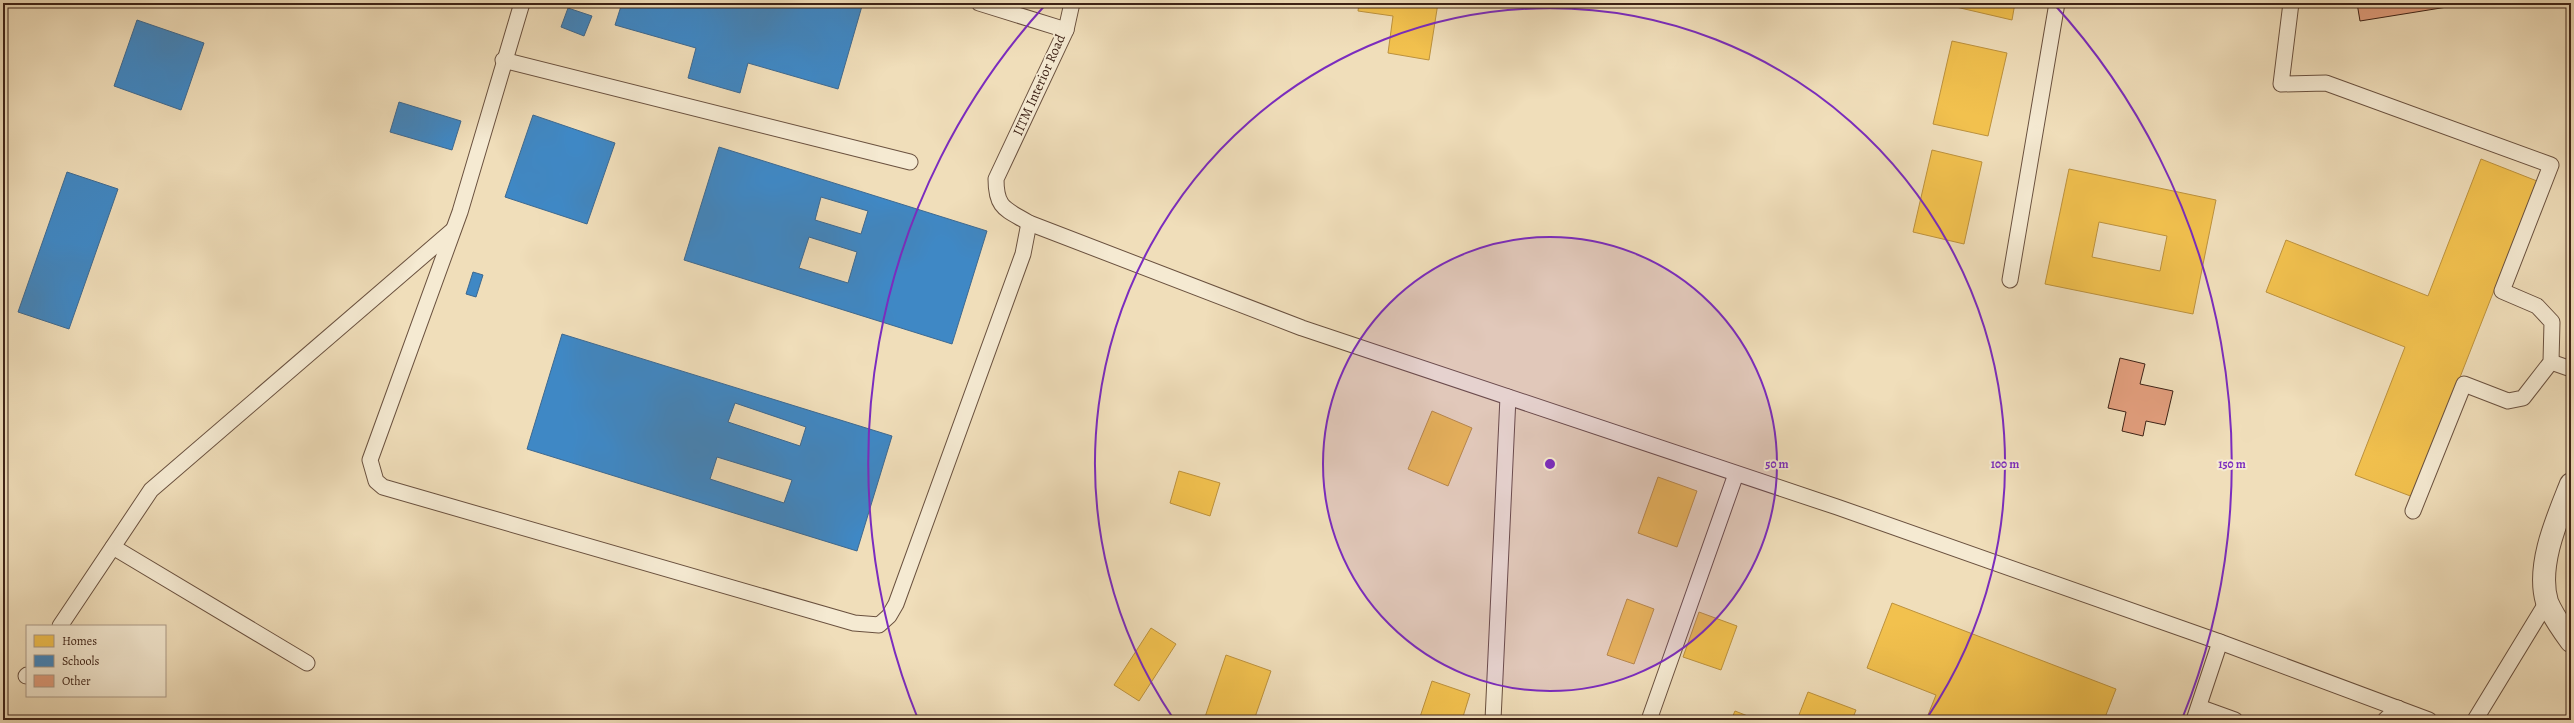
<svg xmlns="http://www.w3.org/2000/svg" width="2574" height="723" viewBox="0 0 2574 723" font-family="Alegreya,serif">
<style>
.homes{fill:#f2c14e;stroke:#bc913d;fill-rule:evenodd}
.schools{fill:#3f88c5;stroke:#3e6990;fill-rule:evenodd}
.building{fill:#e39f7e;stroke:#3d2216}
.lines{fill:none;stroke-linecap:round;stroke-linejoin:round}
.lane-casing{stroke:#6a513f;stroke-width:17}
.street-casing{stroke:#6a513f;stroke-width:24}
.lane{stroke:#f5ead2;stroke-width:15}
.street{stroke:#f5ead2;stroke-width:22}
.ring{fill:none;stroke:#7b2cbf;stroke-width:2}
.labels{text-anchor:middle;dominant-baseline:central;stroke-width:4;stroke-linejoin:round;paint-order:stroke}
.street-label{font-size:14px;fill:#3d2216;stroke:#f5ead2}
.centre{fill:#7b2cbf;stroke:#f5ead2;stroke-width:2}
.ring-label{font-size:12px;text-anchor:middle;font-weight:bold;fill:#7b2cbf;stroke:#f5ead2;stroke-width:4;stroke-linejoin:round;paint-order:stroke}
</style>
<rect width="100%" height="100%" fill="#f0deba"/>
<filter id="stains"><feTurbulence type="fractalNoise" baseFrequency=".005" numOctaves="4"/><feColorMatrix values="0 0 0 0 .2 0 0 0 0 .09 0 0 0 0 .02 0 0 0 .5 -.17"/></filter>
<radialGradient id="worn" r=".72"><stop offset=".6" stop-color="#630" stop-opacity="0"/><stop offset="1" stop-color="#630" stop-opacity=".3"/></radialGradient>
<g class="homes">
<path d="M1359 3H1438L1429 60 1388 53 1393 16 1358 11Z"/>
<path d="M1957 3H2015L2012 20 1956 7Z"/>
<path d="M1952 41 2007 53 1988 136 1933 124Z"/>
<path d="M1932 150 1982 162 1964 244 1913 232Z"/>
<path d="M2481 159 2537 181 2413 497 2355 475 2405 347 2266 292 2286 240 2428 296Z"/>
<path d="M2069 169 2216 200 2193 314 2045 284ZM2099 222 2167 236 2160 271 2092 257Z"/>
<path d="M1432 411 1472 428 1448 486 1408 469Z"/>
<path d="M1179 471 1220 483 1210 516 1170 503Z"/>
<path d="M1658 477 1697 491 1677 547 1638 533Z"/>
<path d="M1627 599 1654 609 1634 664 1607 655Z"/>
<path d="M1892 603 2116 689 2104 720H1926L1936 695 1867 668Z"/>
<path d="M1699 612 1737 626 1721 670 1683 657Z"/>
<path d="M1151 628 1176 644 1139 701 1114 685Z"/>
<path d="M1226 655 1271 671 1254 720H1204Z"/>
<path d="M1432 681 1470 694 1462 720H1419Z"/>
<path d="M1808 692 1856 710 1852 720H1797Z"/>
<path d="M1735 711 1758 720H1731Z"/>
</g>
<g class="schools">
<path d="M622 3H851L862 6 838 89 748 63 740 93 688 78 696 48 615 25Z"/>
<path d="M568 8 592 16 584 36 561 27Z"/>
<path d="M137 20 204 43 181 110 114 86Z"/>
<path d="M399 102 461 121 452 150 390 132Z"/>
<path d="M533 115 615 143 587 224 505 197Z"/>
<path d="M719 147 987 231 952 344 684 260ZM821 197 868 211 861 234 815 220ZM809 237 857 252 848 283 799 268Z"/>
<path d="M67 172 118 189 69 329 18 312Z"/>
<path d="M473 272 483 275 476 297 466 294Z"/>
<path d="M562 334 892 436 857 551 527 449ZM735 403 806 427 800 446 728 422ZM717 457 792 480 784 503 710 479Z"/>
</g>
<g class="building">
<path d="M2357 3H2472L2360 21Z"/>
<path d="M2120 358 2145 364 2140 384 2173 391 2165 425 2146 421 2143 436 2122 431 2126 412 2108 408Z"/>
</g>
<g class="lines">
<defs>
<g id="lane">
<path d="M522 3 460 212 370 460 376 481 383 487 854 623 879 625 889 616 896 604 1023 254 1029 223"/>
<path d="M979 3 1066 30 996 179C996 209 1006 209 1029 223L1302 328 1837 507 2220 642 2429 720"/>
<path d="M2291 3 2281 84 2326 83 2551 165 2502 291 2537 306 2552 322 2551 362 2523 398 2508 401 2464 384 2413 511"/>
<path d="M1066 30 1072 3"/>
<path d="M503 60 910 162"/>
<path d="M2010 280 2057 3"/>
<path d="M2551 362 2571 369"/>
<path d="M113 547 307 663"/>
<path d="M60 626 151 490 453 230"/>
<path d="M26 676 27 675"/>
<path d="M2199 707 2235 720"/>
<path d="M1493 720 1508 397"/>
<path d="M1649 720 1736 474"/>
<path d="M2194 720 2220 642"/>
<path d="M2385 720 2398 708"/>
<path d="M2475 720 2547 602"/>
</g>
<path id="street" d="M2571 484C2558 517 2536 565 2547 602 2552 614 2563 630 2571 641"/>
</defs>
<use href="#lane" class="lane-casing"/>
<use href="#street" class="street-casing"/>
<use href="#lane" class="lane"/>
<use href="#street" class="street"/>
</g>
<circle cx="1550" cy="464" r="227" fill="#7b2cbf" fill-opacity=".12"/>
<g class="ring">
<circle cx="1550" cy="464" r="227"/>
<path d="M1173 718A455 455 0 1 1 1927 718"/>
<path d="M918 719A682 682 0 0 1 1047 3M2053 3A682 682 0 0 1 2182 719"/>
</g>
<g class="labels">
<g class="street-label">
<text transform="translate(1039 85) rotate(-66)">IITM Interior Road</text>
</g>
</g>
<circle cx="1550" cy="464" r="6" class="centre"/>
<g class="ring-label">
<text x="1777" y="468">50 m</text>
<text x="2005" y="468">100 m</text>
<text x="2232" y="468">150 m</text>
</g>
<rect width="2574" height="723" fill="none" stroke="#f0deba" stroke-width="16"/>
<rect x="4" y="4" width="2566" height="715" fill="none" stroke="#3d2216" stroke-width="2"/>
<rect x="8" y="8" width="2558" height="707" fill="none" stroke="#3d2216"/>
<rect x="26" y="625" width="140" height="72" fill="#f5ead2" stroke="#ab9a87"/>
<rect x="34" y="635" width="20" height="12" fill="#f2c14e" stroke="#ab9a87"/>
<text x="62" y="645" font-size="12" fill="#3d2216">Homes</text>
<rect x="34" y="655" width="20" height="12" fill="#3f88c5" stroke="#ab9a87"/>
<text x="62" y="665" font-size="12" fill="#3d2216">Schools</text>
<rect x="34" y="675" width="20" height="12" fill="#e39f7e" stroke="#ab9a87"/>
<text x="62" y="685" font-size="12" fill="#3d2216">Other</text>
<rect width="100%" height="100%" filter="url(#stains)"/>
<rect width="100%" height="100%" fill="url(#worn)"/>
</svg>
